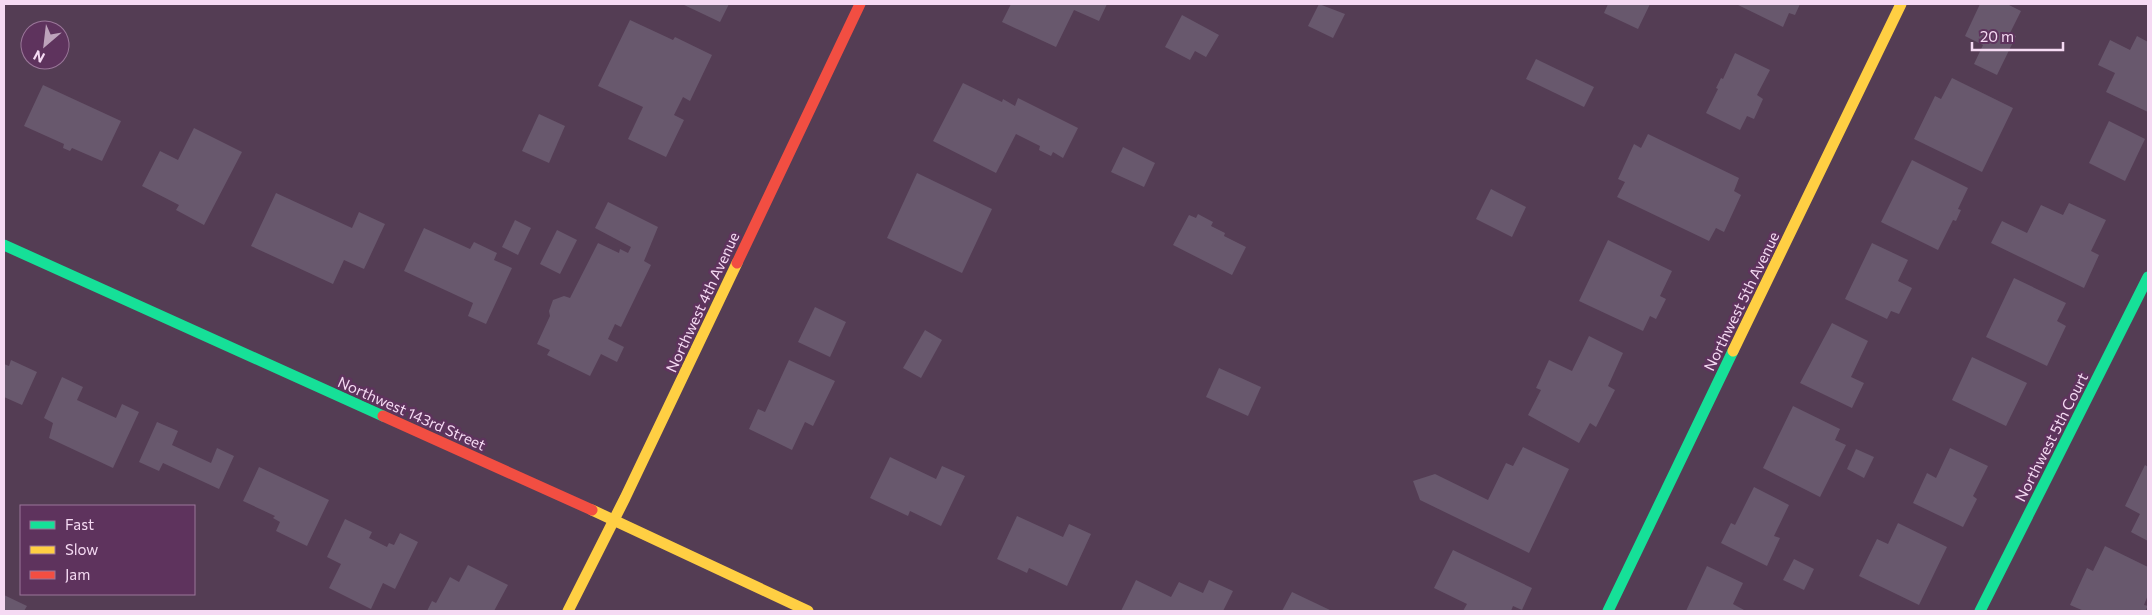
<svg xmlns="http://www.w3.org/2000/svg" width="2152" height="615" viewBox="0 0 2152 615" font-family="Commissioner,sans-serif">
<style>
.building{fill:#68586d}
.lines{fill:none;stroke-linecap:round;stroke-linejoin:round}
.fast{stroke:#16e098;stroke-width:11}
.slow{stroke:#ffcf43;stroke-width:11}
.jam{stroke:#f24e42;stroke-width:11}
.labels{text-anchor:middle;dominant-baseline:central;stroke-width:5;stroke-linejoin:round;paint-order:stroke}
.street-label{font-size:15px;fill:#f5daf3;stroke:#5e335d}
</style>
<rect width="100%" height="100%" fill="#543d54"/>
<g class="building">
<path d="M682 4H729L720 22Z"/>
<path d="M1011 4H1107L1099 21 1074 10 1056 47 1002 22Z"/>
<path d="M1319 4 1345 14 1333 38 1308 26Z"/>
<path d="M1608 4H1650L1638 29 1604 13Z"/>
<path d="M1736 4H1800L1795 15 1789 13 1783 27Z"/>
<path d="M1980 4H2007L2021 11 2010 33 2016 36 1997 75 1974 64 1983 45 1965 36Z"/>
<path d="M1182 15 1219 35 1206 57 1195 51 1190 60 1165 47Z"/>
<path d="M630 20 673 40 675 37 712 55 690 101 683 97 674 115 684 120 666 157 628 139 643 107 598 86Z"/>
<path d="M2137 36 2148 42V112L2106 92 2115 73 2098 65 2110 40 2130 50Z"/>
<path d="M1735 53 1770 70 1757 95 1763 99 1754 119 1747 116 1740 130 1706 113 1718 89 1716 88 1721 78 1723 79Z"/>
<path d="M1536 59 1594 87 1584 107 1526 79Z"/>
<path d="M1952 78 2013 108 1982 172 1914 139 1935 96 1941 99Z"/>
<path d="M963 83 1002 102 1003 99 1015 106 1018 98 1078 128 1063 158 1053 152 1051 156 1039 150 1040 146 1016 134 996 173 933 141Z"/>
<path d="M43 85 121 121 102 161 72 148 70 151 63 148 64 144 24 126Z"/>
<path d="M539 114 565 126 549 163 522 151Z"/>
<path d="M2109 121 2145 139 2125 181 2089 163Z"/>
<path d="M194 128 242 152 204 225 176 210 179 205 142 186 160 151 178 160Z"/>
<path d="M1648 134 1739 178 1734 191 1741 195 1724 232 1716 228 1709 241 1617 197 1625 182 1618 179 1634 144 1641 148Z"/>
<path d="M1123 147 1155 163 1144 187 1111 172Z"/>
<path d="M1912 160 1968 188 1958 209 1961 210 1956 221 1953 220 1938 250 1881 222Z"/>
<path d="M917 173 992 209 962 273 887 238Z"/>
<path d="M1491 189 1526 207 1512 237 1476 219Z"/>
<path d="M276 193 352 228 359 212 385 224 364 269 344 260 333 284 251 246Z"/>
<path d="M608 202 658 227 644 261 651 265 621 327 615 324 608 339 624 347 617 362 601 354 590 376 547 355 550 350 537 344 550 316 549 311 553 300 564 296 570 298 598 243 619 253 620 249 628 253 631 247 595 228Z"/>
<path d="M2069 203 2106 220 2091 251 2099 255 2084 288 1991 243 2002 221 2027 233 2041 205 2063 215Z"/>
<path d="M1198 214 1213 222 1211 226 1225 233 1224 236 1246 247 1232 275 1173 245 1189 215 1196 218Z"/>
<path d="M515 220 531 228 518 255 502 247Z"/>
<path d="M424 228 470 249 474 242 497 253 494 260 512 268 486 324 468 316 473 303 404 271Z"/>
<path d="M557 230 577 240 560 274 540 264Z"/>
<path d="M1608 240 1672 271 1660 296 1666 299 1656 319 1650 316 1643 331 1579 301Z"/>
<path d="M1872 243 1908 260 1898 281 1912 288 1899 314 1891 311 1887 319 1845 299Z"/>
<path d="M2014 278 2066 303 2057 321 2066 326 2047 366 1986 337Z"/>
<path d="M815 307 846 322 830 357 798 342Z"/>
<path d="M1832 323 1868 341 1851 377 1864 383 1852 408 1800 383Z"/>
<path d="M925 330 942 340 921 378 903 368Z"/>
<path d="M1589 336 1623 353 1608 386 1615 390 1596 427 1590 423 1579 443 1528 415 1541 390 1536 388 1549 360 1572 371Z"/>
<path d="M1972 357 2027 383 2006 426 1952 400Z"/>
<path d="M11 360 37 372 22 405 4 397V364L9 366Z"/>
<path d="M789 360 835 381 813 426 805 422 792 450 749 429 758 409 765 412Z"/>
<path d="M1219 368 1261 387 1248 416 1206 397Z"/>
<path d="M62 377 83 387 77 400 116 418 122 404 139 412 113 468 49 438 53 423 44 418Z"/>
<path d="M1793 406 1840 429 1835 440 1846 445 1820 497 1763 468Z"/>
<path d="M157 422 178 431 172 445 211 463 217 448 234 456 219 489 163 463 159 471 139 462Z"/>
<path d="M1523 447 1569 469 1529 553 1420 500 1413 481 1435 474 1488 500 1506 463 1513 466Z"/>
<path d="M1950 448 1988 466 1973 496 1977 499 1963 527 1913 503 1927 473 1936 478Z"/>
<path d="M1856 449 1874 457 1864 478 1847 469Z"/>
<path d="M890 457 936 479 942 466 965 476 941 526 910 511 908 516 870 498Z"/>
<path d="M2145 465 2148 467V541L2131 532 2140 514 2125 506Z"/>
<path d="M259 467 329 500 307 546 276 531 280 522 273 518 275 516 243 501Z"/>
<path d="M1754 487 1789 505 1774 536 1780 538 1767 566 1721 543 1731 523 1735 525Z"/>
<path d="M1017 516 1063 537 1069 524 1091 534 1067 586 1029 568 1027 573 997 559Z"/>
<path d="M345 519 372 532 369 538 387 547 389 543 394 545 400 533 418 542 395 589 383 583 371 609 329 588 341 564 327 557Z"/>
<path d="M1898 523 1947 547 1919 605 1859 576 1877 539 1888 544Z"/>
<path d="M2105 546 2148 567V595L2144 605 2148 606 2145 611H2084L2070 605 2087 568 2093 571Z"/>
<path d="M1453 550 1532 588 1522 610 1513 606 1511 611H1463L1467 604 1434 588Z"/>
<path d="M1794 559 1814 569 1804 590 1783 580Z"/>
<path d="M468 565 508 585 494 611H427L432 601 436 603 450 577 459 582Z"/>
<path d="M1707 566 1743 583 1733 604 1744 610 1743 611H1686Z"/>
<path d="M1136 580 1171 597 1179 582 1203 593 1209 580 1233 591 1223 611H1121Z"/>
<path d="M1292 592 1332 611H1282Z"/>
<path d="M4 595 27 606 24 611H4Z"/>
</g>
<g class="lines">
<g class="fast">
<path d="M4 245 383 416"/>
<path d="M1608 611 1733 351"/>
<path d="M1980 611 2148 277"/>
</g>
<g class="slow">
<path d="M1733 351 1901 4"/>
<path d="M592 510 808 611"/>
<path d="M568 611 625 498 737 263"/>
</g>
<g class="jam">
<path d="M737 263 860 4"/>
<path d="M383 416 592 510"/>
</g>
</g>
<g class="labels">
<g class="street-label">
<text transform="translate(1741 301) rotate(-64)">Northwest 5th Avenue</text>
<text transform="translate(702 302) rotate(-65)">Northwest 4th Avenue</text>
<text transform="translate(412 413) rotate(24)">Northwest 143rd Street</text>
<text transform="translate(2051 437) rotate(-63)">Northwest 5th Court</text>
</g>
</g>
<rect width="2152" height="615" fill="none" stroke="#f5daf3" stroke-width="10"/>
<rect x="20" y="505" width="175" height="90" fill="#5e335d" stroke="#9a7699"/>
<rect x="30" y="521" width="25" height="8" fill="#16e098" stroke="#9a7699"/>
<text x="65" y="530" font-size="15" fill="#f5daf3">Fast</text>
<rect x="30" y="546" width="25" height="8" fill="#ffcf43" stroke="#9a7699"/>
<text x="65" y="555" font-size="15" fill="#f5daf3">Slow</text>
<rect x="30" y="571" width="25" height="8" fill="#f24e42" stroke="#9a7699"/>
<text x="65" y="580" font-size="15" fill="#f5daf3">Jam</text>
<g transform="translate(45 45) rotate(208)"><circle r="24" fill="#5e335d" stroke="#9a7699"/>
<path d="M0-4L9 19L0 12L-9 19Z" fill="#bda3bb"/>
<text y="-8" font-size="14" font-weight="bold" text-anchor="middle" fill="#f5daf3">N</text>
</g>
<path d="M1972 42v8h91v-8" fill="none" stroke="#f5daf3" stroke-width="2.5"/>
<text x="1980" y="42" font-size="15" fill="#f5daf3" stroke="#5e335d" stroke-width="4" paint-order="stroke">20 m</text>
</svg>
